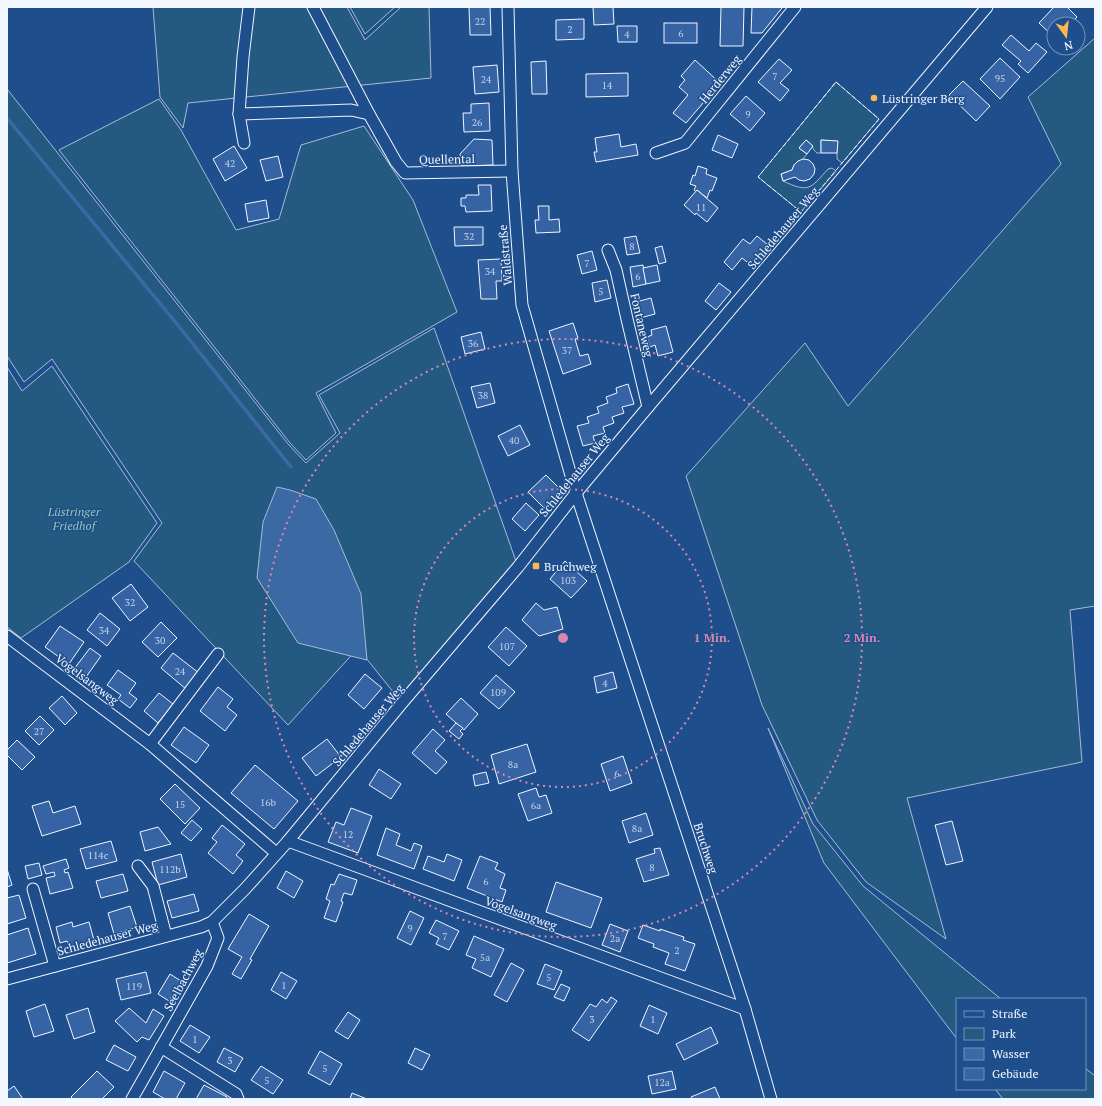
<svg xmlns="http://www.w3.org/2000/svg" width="1102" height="1106" viewBox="0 0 1102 1106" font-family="'PT Serif',serif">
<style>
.green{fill:#245a82;stroke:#a8bbd7}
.water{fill:#3b69a3;stroke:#a8bbd7}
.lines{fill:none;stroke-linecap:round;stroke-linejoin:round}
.stream{stroke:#3b69a3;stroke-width:3.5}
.building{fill:#3563a3;stroke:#f2f6ff}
.minor-casing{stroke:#f2f6ff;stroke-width:13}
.minor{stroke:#1f4e8c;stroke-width:11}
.fence{stroke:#f2f6ff;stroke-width:1;stroke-dasharray:5 2;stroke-linecap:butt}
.ring{fill:none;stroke:#da87ad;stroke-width:2;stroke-dasharray:2 4}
.poi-dot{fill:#ffb74d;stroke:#1f4e8c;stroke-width:1.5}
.labels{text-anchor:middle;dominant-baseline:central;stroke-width:3;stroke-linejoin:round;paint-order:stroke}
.number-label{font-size:10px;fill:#c3d1e8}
.street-label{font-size:12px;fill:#f2f6ff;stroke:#1f4e8c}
.poi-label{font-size:12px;fill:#f2f6ff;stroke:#1f4e8c;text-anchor:start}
.park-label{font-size:12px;font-style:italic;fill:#97c8a6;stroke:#1f4e8c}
.centre{fill:#da87ad;stroke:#1f4e8c;stroke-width:2}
.ring-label{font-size:12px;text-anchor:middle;font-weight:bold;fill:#da87ad;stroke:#1f4e8c;stroke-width:3;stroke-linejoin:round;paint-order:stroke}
</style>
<rect width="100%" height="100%" fill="#1f4e8c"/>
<g class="green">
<path d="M153 7H347L365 40 401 7H429L431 78 188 103 183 128 160 97Z"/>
<path d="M350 7H395L365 34Z"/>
<path d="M1095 38V606L1070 610 1082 762 907 798 946 939 866 882 817 820 762 705 686 476 805 343 848 406 1061 164 1028 97Z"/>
<path d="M836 82 879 119 842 163 837 159V141L821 140V153H817C812 149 813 145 806 140L799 148 807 154 803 159 794 165 792 170 781 174 783 181C809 193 810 189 828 169L832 168 836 171 801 212 758 177Z"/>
<path d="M7 89 288 444 306 463 340 433 319 395 434 328 518 567 402 703 358 648 288 725 134 561 162 523 52 359 24 382 7 356Z"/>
<path d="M159 99 181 130 236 230 279 219 301 145 364 126 413 200 457 312 316 393 336 433 306 460 290 443 59 150Z"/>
<path d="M52 366 157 523 129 562 21 638 7 627V367L22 391Z"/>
<path d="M768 728 813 824 863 886 1001 999H957V1039L824 863Z"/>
<path d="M1085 1068 1095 1076V1099H1003L995 1089H1085Z"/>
</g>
<path class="water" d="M277 487 290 490 316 499 334 530 361 594 367 660 298 643 257 578 263 522Z"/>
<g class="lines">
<path class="stream" d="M7 118 177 324 291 467"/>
</g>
<g class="building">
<path d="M469 7H490L491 35H470Z"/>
<path d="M593 7H613L614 24 594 25Z"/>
<path d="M721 7H744L743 46H720Z"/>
<path d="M752 7H782V8L762 33H751Z"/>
<path d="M1054 7H1067L1077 17 1070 24H1054V37L1039 23Z"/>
<path d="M584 19V39L556 40V20Z"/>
<rect x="664" y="23" width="33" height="20"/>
<path d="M617 26H637V42H618Z"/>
<path d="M1011 35 1029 51 1036 43 1047 52 1028 73 1018 64 1021 61 1002 45Z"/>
<path d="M1000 58 1020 77 1000 99 980 79Z"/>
<path d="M779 59 792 70 780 83 789 90 780 101 758 82Z"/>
<path d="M695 60 720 83 686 123 673 113 688 95 679 87 685 80 681 76Z"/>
<path d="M546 61 547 94H532L531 62Z"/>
<path d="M497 65 499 92 475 94 473 67Z"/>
<path d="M628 73V96L586 97V74Z"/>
<path d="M963 81 990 106 976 121 949 95Z"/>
<path d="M746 96 765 113 750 131 730 114Z"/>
<path d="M489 103 490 131 464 132 463 113H471V104Z"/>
<path d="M619 134 621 147 636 144 638 155 596 162 594 152H597L595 138Z"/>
<path d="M718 135 738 144 732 158 712 150Z"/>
<path d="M474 139 492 140 493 165 462 166 460 154Z"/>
<path d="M806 140 813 146 807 154 799 148Z"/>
<path d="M821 140 838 141 837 153H821Z"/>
<path d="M234 146 247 168 225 181 213 159Z"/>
<path d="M278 156 283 177 266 181 260 160Z"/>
<path d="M803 159 809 160 813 164 815 169 814 174 810 179 804 181 799 180 795 177 783 181 781 174 792 170 794 165 798 161Z"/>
<path d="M698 166 707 169 706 174 717 178 712 191 710 190 707 198 697 190 696 192 694 190 696 186 690 184 693 175 695 176Z"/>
<path d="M478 185H491L492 211 466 212 465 206H461V198H466V195H479Z"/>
<path d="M697 190 718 208 707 222 696 213 695 215 684 205Z"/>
<path d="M266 200 269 218 248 222 245 204Z"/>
<path d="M538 206H549V220L559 219 560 232 536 233 535 220H539Z"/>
<path d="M454 227H483V245L455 246Z"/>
<path d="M636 236 640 253 627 255 624 238Z"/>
<path d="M757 236 768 245 751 265 742 258 732 270 724 262 743 239 750 244Z"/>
<path d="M662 246 666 262 659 264 655 248Z"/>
<path d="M592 251 597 270 582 274 577 255Z"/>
<path d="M501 259 502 281H496L497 299H481L478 260Z"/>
<path d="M643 265 646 284 633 287 630 267Z"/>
<path d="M657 265 660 281 646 284 643 268Z"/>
<path d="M607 280 611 298 595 302 592 283Z"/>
<path d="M719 283 731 292 716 310 705 301Z"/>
<path d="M651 298 655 314 640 318 636 302Z"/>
<path d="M573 323 578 338 575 339 580 356 588 354 591 364 563 374 549 331Z"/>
<path d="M666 326 673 352 658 356 655 345 650 347 647 337 652 335 651 330Z"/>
<path d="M481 332 485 349 465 354 461 337Z"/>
<path d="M490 383 495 403 477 408 471 387Z"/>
<path d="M628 384 634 404 622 407 624 413 612 417 614 423 603 427 605 433 593 436 595 443 583 446 577 426 589 423 587 417 599 413 597 407 608 403 606 397 617 393 616 388Z"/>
<path d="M520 425 530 445 508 456 498 436Z"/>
<path d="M546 475 562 491 544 508 528 492Z"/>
<path d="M526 503 539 515 525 531 512 519Z"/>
<path d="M565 561 587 581 571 598 550 579Z"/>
<path d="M131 584 148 607 130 621 112 598Z"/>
<path d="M536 603 544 610 557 607 563 629 539 636 522 620Z"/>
<path d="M100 613 120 629 107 646 87 630Z"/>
<path d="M161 622 177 638 158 657 142 642Z"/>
<path d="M60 626 84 642 69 664 45 647Z"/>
<path d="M506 627 527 646 509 666 488 647Z"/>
<path d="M90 648 101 656 86 677 74 669Z"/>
<path d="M173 653 199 673 186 689 161 668Z"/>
<path d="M118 670 136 683 129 693 137 699 130 708 118 699 121 695 107 685Z"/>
<path d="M613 672 617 688 597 693 594 677Z"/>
<path d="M365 674 382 688 364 709 348 695Z"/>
<path d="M496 675 515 692 499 709 480 693Z"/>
<path d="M218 687 233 699 227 707 237 715 225 731 200 711Z"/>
<path d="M159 693 173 704 158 723 144 711Z"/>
<path d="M62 696 77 713 65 725 49 708Z"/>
<path d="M461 698 478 714 464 730 446 714Z"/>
<path d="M40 716 54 730 39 745 25 731Z"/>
<path d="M456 723 463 728 460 731 463 734 459 739 449 731Z"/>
<path d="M184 727 209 745 196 763 171 745Z"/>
<path d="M433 729 445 740 435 751 447 762 436 774 412 753Z"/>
<path d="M327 739 341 757 316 776 302 758Z"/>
<path d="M17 740 35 757 22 770 7 755V750Z"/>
<path d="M527 744 536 772 499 784 491 755Z"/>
<path d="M623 756 632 783 610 791 601 764Z"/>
<path d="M255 765 298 801 274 829 231 793Z"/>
<path d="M379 769 401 784 391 799 369 785Z"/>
<path d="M486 772 489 783 475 786 473 775Z"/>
<path d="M175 784 200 808 185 824 160 799Z"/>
<path d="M536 788 539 797 546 795 552 813 528 821 518 794Z"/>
<path d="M49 801 53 813 75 806 81 824 42 836 32 806Z"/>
<path d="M351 808 372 816 358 853 328 842 336 822 344 825Z"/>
<path d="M646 813 653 835 629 843 622 821Z"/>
<path d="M192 820 202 829 191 841 181 833Z"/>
<path d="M952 821 963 861 946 865 935 825Z"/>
<path d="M222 825 245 844 236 855 243 861 233 874 208 853 217 842 212 838Z"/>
<path d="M158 827 171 844 145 851 140 832Z"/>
<path d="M386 828 400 834 396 845 411 851 414 843 422 846 414 869 377 855Z"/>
<path d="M111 841 117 861 86 869 80 849Z"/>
<path d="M660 848 669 875 644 882 636 859 655 853 654 849Z"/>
<path d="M181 854 187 877 158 885 152 862Z"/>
<path d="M447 854 462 860 454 881 423 869 428 856 444 862Z"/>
<path d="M480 856 498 863 495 869 505 874 500 888 506 890 502 902 467 888Z"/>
<path d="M66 859 69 868 64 870 65 873 68 872 73 888 50 894 46 878 55 876 54 872 46 874 43 866Z"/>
<path d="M39 863 42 875 28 879 25 866Z"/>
<path d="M7 869 12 885 7 887Z"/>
<path d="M286 871 303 881 294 898 277 888Z"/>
<path d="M123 874 128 891 101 898 96 881Z"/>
<path d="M339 874 357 880 352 895 344 893 341 901 343 902 336 922 324 918 330 901 326 899 331 884 334 885Z"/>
<path d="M556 882 602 898 591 928 546 912Z"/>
<path d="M194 894 199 911 172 918 167 901Z"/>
<path d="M19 895 26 918 7 924V898Z"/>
<path d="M130 906 137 927 114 934 108 913Z"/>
<path d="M410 911 424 918 411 945 397 938Z"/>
<path d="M249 914 269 926 250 959 252 960 241 979 232 974 242 957 228 949Z"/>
<path d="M436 920 459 931 449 950 436 944 439 938 429 933Z"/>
<path d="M72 922 73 927 89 922 94 940 69 947 67 941 60 943 56 927Z"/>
<path d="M610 924 628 931 620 952 602 945Z"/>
<path d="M643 925 660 931V929L684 937 683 940 695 944 685 971 665 964 669 953 653 947 654 944 638 938Z"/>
<path d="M28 928 36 954 7 963V935Z"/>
<path d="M474 936 504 949 491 977 472 968 476 959 466 955Z"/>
<path d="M511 963 524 970 507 1002 494 995Z"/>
<path d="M545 964 562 971 554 990 537 984Z"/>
<path d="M146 972 151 993 121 1000 116 979Z"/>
<path d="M281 972 297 981 286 999 271 990Z"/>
<path d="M170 974 181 981 169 1001 158 994Z"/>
<path d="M561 984 570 988 564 1001 554 997Z"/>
<path d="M611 997 617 1001 589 1041 572 1030 590 1004 596 1007 602 999 607 1003Z"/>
<path d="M45 1004 54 1031 34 1037 26 1011Z"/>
<path d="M649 1005 667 1013 658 1034 640 1026Z"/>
<path d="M88 1008 95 1032 74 1039 66 1015Z"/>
<path d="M129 1008 146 1023 153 1009 164 1016 149 1040 142 1037 137 1042 115 1021Z"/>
<path d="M348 1012 360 1020 348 1039 335 1031Z"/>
<path d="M190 1025 210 1037 199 1053 180 1041Z"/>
<path d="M711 1027 718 1043 684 1060 676 1044Z"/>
<path d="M114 1045 136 1057 128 1071 106 1060Z"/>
<path d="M224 1048 243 1058 235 1072 217 1062Z"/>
<path d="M415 1048 430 1055 422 1070 408 1063Z"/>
<path d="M320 1051 342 1064 330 1085 308 1073Z"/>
<path d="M261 1066 283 1080 273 1094 251 1080Z"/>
<path d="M97 1071 114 1087 102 1099H73L71 1097Z"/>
<path d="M164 1071 185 1083 176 1099H165L153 1092Z"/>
<path d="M672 1071 676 1089 652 1094 648 1076Z"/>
<path d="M204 1085 227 1097 226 1099H196Z"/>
<path d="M14 1086 23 1099H7V1091Z"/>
<path d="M715 1087 720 1099H692L691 1097Z"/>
<path d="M352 1093 367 1099H350Z"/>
</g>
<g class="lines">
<defs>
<g id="minor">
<path d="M313 7 369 114 396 162 405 173 512 171"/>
<path d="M508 7 512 171 522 305 576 493 745 1009 771 1099"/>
<path d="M239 114 351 110 369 114"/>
<path d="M244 143 239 114 243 57 249 7"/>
<path d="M656 153 685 143 795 7"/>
<path d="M608 250 616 270 627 319 648 407"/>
<path d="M7 636 150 744 276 853"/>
<path d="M150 744 218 654"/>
<path d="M288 841 745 1009"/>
<path d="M138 866 153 886 166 936"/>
<path d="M33 889 55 966"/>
<path d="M7 979 201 927 212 922 245 889 288 841 402 703 518 567 576 493 648 407 987 7"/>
<path d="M161 1047 236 1094 238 1099"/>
<path d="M132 1099 207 966 218 938 212 922"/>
</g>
</defs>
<use href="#minor" class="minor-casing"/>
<use href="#minor" class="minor"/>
<path class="fence" d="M836 82 879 119 801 212 758 177Z"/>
</g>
<g class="ring">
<circle cx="563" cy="638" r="149"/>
<circle cx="563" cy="638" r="299"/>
</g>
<g class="poi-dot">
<circle cx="874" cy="98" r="4"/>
<rect x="532" y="562" width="8" height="8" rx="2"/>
</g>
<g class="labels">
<g class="number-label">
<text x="480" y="21">22</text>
<text x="570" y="29">2</text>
<text x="681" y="33">6</text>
<text x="627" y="34">4</text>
<text x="775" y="76">7</text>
<text x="1000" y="78">95</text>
<text x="486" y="79">24</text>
<text x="607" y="85">14</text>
<text x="748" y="114">9</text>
<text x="477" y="122">26</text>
<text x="230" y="163">42</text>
<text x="701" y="207">11</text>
<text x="469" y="236">32</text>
<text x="632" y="246">8</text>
<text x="587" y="263">7</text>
<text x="490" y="271">34</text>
<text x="638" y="276">6</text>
<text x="601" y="291">5</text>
<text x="473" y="343">36</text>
<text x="567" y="350">37</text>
<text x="483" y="395">38</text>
<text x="514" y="440">40</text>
<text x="568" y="580">103</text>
<text x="130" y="602">32</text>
<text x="104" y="630">34</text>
<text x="160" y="640">30</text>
<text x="507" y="646">107</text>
<text x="180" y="671">24</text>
<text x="605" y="683">4</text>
<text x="498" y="692">109</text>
<text x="39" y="731">27</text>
<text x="513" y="764">8a</text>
<text x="617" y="773">6</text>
<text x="268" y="802">16b</text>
<text x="180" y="804">15</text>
<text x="536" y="805">6a</text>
<text x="637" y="828">8a</text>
<text x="348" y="834">12</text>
<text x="98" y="855">114c</text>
<text x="652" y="867">8</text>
<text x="170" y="869">112b</text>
<text x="486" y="881">6</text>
<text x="410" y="928">9</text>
<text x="445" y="936">7</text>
<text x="615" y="938">2a</text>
<text x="677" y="950">2</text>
<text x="485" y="957">5a</text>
<text x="549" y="977">5</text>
<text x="284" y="985">1</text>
<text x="134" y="986">119</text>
<text x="592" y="1019">3</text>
<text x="653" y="1019">1</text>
<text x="195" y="1039">1</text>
<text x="230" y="1060">3</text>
<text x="325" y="1068">5</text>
<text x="267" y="1080">5</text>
<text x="662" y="1082">12a</text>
</g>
<g class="street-label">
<text transform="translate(720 79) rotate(-51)">Herderweg</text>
<text transform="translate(447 159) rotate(-1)">Quellental</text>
<text transform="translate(783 228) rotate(-50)">Schledehauser Weg</text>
<text transform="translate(505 255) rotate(-95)">Waldstraße</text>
<text transform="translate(642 325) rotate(77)">Fontaneweg</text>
<text transform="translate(574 475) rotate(-51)">Schledehauser Weg</text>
<text transform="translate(87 679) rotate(37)">Vogelsangweg</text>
<text transform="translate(368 725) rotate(-50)">Schledehauser Weg</text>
<text transform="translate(706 848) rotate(72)">Bruchweg</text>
<text transform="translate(521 913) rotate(20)">Vogelsangweg</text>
<text transform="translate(107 938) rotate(-15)">Schledehauser Weg</text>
<text transform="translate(183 980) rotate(-62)">Seelbachweg</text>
</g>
<g class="poi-label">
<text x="882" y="98">Lüstringer Berg</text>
<text x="544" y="566">Bruchweg</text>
</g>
<g class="park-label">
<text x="74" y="511">Lüstringer<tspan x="74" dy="14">Friedhof</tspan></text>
</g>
</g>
<circle cx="563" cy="638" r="6" class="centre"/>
<g class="ring-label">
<text x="712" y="642">1 Min.</text>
<text x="862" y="642">2 Min.</text>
</g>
<rect width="1102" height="1106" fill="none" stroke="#f2f6ff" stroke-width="16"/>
<rect x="956" y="998" width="130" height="92" fill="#1f4e8c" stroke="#7391ba"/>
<rect x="964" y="1011" width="20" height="6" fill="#1f4e8c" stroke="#7391ba"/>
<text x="992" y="1018" font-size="12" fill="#f2f6ff">Straße</text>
<rect x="964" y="1028" width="20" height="12" fill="#245a82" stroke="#7391ba"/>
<text x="992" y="1038" font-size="12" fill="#f2f6ff">Park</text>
<rect x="964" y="1048" width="20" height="12" fill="#3b69a3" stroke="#7391ba"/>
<text x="992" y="1058" font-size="12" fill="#f2f6ff">Wasser</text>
<rect x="964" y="1068" width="20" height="12" fill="#3563a3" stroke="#7391ba"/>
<text x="992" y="1078" font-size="12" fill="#f2f6ff">Gebäude</text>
<g transform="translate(1066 36) rotate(165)"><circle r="19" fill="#1f4e8c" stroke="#7391ba"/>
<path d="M0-3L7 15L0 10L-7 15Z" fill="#ffb74d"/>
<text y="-6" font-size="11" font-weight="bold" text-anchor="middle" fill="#f2f6ff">N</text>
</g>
</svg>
